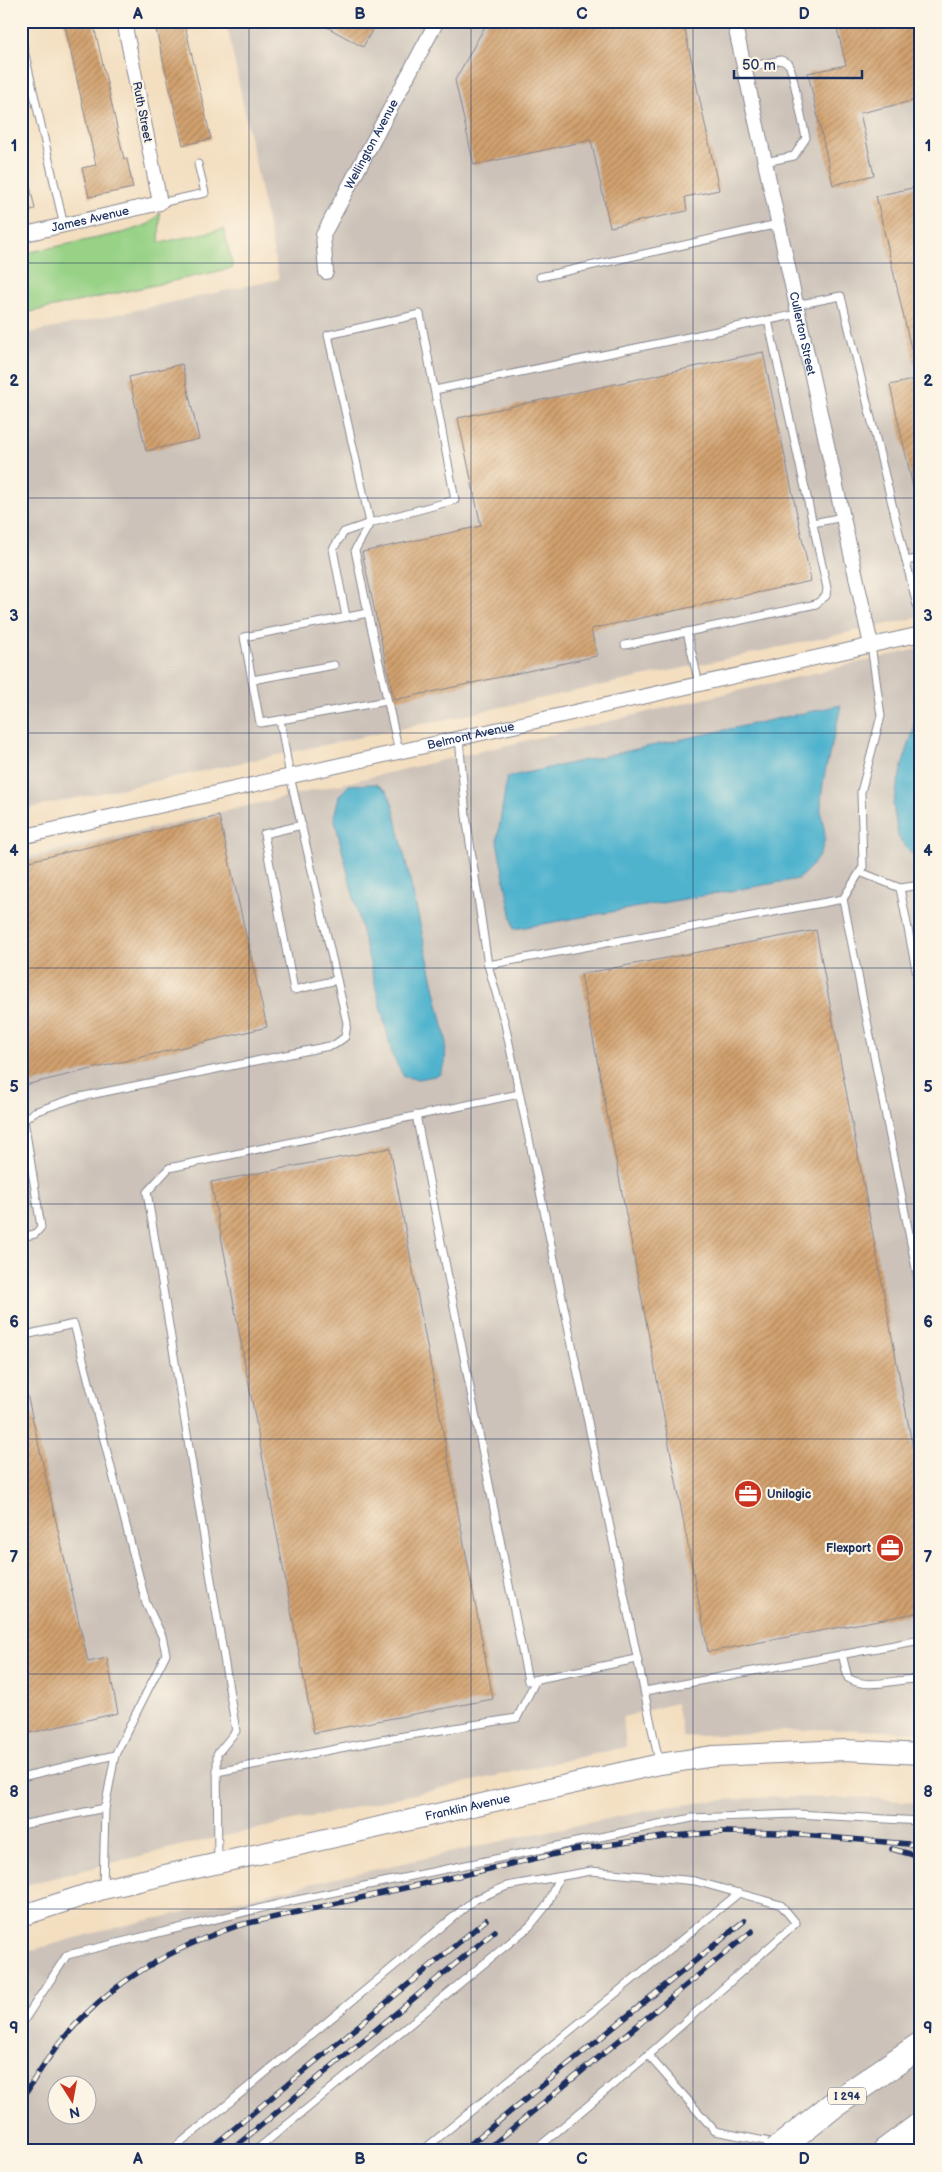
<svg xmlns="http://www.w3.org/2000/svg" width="942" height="2172" viewBox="0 0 942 2172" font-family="'Balsamiq Sans',sans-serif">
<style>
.industrial{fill:#ccc2b9;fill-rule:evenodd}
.park{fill:#97d286;stroke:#598072}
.water{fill:#50b3ce;stroke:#367196}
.building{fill:url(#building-hatch)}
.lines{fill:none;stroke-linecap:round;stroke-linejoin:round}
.service-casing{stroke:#87868f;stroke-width:9}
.minor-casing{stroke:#87868f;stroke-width:16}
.secondary-casing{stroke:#87868f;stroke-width:22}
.motorway-casing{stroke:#87868f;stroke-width:28}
.service{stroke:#fff;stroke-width:7}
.minor{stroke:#fff;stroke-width:14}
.secondary{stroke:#fff;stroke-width:20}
.motorway{stroke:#fff;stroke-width:26}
.rail-casing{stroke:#1b2f5e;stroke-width:5.5}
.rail{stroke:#fcf5e5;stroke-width:4;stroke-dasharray:11;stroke-linecap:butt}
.motorway-bridge-casing{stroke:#87868f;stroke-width:28;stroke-linecap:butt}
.motorway-bridge{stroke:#fff;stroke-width:26}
.grid{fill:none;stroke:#1b2f5e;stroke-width:1;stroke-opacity:0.55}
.labels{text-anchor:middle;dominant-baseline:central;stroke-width:4.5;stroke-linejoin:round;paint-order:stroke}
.shield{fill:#fcf5e5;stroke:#5e6a86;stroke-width:1}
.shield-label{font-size:11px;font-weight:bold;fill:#1b2f5e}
.street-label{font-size:12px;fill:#1b2f5e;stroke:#fcf5e5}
.poi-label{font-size:12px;font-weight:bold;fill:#1b2f5e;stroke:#fcf5e5;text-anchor:start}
.neatline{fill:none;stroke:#1b2f5e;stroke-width:2}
.grid-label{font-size:16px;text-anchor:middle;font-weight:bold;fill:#1b2f5e}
</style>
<defs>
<pattern id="building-hatch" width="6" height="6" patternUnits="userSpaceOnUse" patternTransform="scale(1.25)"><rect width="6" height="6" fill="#d2a16e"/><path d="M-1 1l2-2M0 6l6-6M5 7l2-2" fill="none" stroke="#aa845e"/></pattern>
</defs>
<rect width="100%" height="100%" fill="#fcf5e5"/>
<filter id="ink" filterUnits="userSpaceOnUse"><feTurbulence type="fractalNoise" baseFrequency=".02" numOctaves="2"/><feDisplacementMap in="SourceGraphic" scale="10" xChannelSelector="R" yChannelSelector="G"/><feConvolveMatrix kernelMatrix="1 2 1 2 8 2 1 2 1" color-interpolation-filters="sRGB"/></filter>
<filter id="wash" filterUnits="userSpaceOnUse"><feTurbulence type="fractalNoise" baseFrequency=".0096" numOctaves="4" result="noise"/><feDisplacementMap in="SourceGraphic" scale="20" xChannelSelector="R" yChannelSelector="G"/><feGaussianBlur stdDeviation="1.12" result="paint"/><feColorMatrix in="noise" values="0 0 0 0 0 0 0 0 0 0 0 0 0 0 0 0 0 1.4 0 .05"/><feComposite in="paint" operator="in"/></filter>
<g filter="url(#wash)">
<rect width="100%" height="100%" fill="#f3dec0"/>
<g class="industrial">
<path d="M226 21H921V617L21 810V335L279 279Z"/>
<path d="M921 648V1732L820 1729 683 1737 676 1703 623 1717 626 1747 180 1846 21 1886V859Z"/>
<path d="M772 1797 871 1798 921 1803V2151H21V1953L109 1929 528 1835 666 1807 721 1800ZM58 2084H88V2114H58Z"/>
</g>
<path class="park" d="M160 213 159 243 224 229 233 268 21 314V254L126 232 149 224Z"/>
<g class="water">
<path d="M921 690V854H912L898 837 893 804 902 766 914 729 915 691Z"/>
<path d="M841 705C835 739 821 773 821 807 820 818 827 831 824 842 821 858 810 868 798 879L514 929 497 841 507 777Z"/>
<path d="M376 784 387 791 393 805 446 1039 445 1063 439 1075 419 1079 404 1077 393 1057 334 817 339 796 349 785Z"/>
</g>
<g id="blocks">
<g class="building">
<path d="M64 21H93L124 159H127L133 188 89 197 82 168 96 165Z"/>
<path d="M154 21H184L211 139 183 145Z"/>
<path d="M316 21H377L363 47Z"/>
<path d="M488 21H683L719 190 685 197 687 211 610 227 591 140 474 165 455 80Z"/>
<path d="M850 21H921V99L860 113 874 175 833 185 808 73 846 65 836 24Z"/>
<path d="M21 172H27L35 209 21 212Z"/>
<path d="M921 186V365L915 366 876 196Z"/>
<path d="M763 352 811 581 591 629 597 656 394 700 362 552 481 526 458 418Z"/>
<path d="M182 364 199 439 146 451 129 377Z"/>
<path d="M921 378V495L915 496 890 385Z"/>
<path d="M219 816 267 1027 21 1086V863Z"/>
<path d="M816 930 921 1492V1612L708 1652 581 974Z"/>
<path d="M390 1148 493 1699 314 1733 211 1182Z"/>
<path d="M27 1394 88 1662 107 1658 118 1713 21 1735V1395Z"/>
</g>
</g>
</g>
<g filter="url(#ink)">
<use href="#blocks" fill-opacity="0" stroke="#87868f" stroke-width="1"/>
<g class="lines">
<defs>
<g id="service">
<path d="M21 37 64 226"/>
<path d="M744 68 781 60 789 64 792 73 806 138 794 156 765 162"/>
<path d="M160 203 205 193 198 164"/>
<path d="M540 277 778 224"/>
<path d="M796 305 841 296 906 561"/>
<path d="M420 314 455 500 370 523 328 335Z"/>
<path d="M435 390 798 314"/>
<path d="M813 523 843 517"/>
<path d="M921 558 906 561 921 622"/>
<path d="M346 617 333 549 344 532 370 523 355 550 368 613"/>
<path d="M625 645 687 632"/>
<path d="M252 680 334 665"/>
<path d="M699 684 687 632 816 604 826 596 827 588 768 320"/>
<path d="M280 720 387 701"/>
<path d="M459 738 466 816 488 965 505 1024 659 1762"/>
<path d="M302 825 264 834 294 990 337 980"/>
<path d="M860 872 900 888 921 885"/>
<path d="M900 888 921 995"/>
<path d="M843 899 863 867 861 792 881 716 871 645"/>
<path d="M488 965 843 899 921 1294"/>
<path d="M416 1115 528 1681 637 1659"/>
<path d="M21 1237 35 1234 41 1227 24 1120 34 1112 75 1098 334 1045 345 1037 347 1023 290 776 280 720 260 723 244 637 368 613 399 752"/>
<path d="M21 1336 74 1324 146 1603 162 1636 166 1654 115 1755 105 1808 103 1888"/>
<path d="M842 1654 848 1678C868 1691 898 1678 921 1679"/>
<path d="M645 1691 921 1640"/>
<path d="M217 1772 392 1738 517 1718 536 1680"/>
<path d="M21 1777 115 1755"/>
<path d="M21 1825 105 1808"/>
<path d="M218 1862 217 1754 236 1731 147 1192 169 1168 519 1094"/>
<path d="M21 2025 67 1955 287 1902 692 1818 797 1814 921 1821"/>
<path d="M648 2055 715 2131 775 2143"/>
<path d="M793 2147 813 2151"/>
<path d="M171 2151 474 1900 507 1886 591 1871 695 1881 781 1905 796 1923 648 2055 534 2151"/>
<path d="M255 2151 530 1926 547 1905 559 1877"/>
<path d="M422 2151 739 1893"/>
</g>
<g id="minor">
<path id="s1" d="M734 21 871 645"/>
<path id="s2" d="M21 235 160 203 124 21"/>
<path id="s3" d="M326 272 323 235 437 21"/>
<path id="s4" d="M21 837 921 634"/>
</g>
<g id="secondary">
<path id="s5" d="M21 1916 103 1889 660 1764 714 1756 845 1750 921 1754"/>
</g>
<path id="motorway" d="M886 2151 921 2125"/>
</defs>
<use href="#service" class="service-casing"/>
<use href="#minor" class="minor-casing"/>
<use href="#secondary" class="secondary-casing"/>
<use href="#motorway" class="motorway-casing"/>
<use href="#service" class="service"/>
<use href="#minor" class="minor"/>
<use href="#secondary" class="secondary"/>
<use href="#motorway" class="motorway"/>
<defs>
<g id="rail">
<path d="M892 1849 921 1857"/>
<path d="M21 2102C71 2009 141 1958 240 1925L573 1850 663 1837 722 1832 778 1833 921 1845"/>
<path d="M207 2151 486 1920"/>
<path d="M230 2151 495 1931"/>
<path d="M462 2151 744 1921"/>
<path d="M485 2151 752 1931"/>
</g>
</defs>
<use href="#rail" class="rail-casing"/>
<use href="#rail" class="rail"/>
<defs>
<path id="motorway-bridge" d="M776 2151 832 2106 921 2045"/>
</defs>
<use href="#motorway-bridge" class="motorway-bridge-casing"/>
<use href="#motorway-bridge" class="motorway-bridge"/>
</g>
</g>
<path class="grid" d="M249 21V2151M471 21V2151M693 21V2151M21 263H921M21 498H921M21 733H921M21 968H921M21 1204H921M21 1439H921M21 1674H921M21 1909H921"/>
<defs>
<symbol id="office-disc" viewBox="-11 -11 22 22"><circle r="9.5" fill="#c8321e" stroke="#fcf5e5"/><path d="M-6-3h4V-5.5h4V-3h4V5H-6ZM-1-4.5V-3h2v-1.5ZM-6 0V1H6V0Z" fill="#fff"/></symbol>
</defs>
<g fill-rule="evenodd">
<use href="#office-disc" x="732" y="1478" width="32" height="32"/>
<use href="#office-disc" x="874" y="1532" width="32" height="32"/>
</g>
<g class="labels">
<rect class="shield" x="828" y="2087.5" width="38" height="17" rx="4"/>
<g class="shield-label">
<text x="847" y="2096">I 294</text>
</g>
<g class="street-label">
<text transform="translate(142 112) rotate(79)">Ruth Street</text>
<text stroke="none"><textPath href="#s3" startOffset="140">Wellington Avenue</textPath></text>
<text stroke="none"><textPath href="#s2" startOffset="71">James Avenue</textPath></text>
<text stroke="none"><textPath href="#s1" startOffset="320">Cullerton Street</textPath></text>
<text stroke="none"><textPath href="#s4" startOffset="461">Belmont Avenue</textPath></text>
<text stroke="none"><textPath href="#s5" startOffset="460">Franklin Avenue</textPath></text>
</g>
<g class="poi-label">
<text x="767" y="1494">Unilogic</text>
<text x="871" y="1548" text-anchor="end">Flexport</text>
</g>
</g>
<rect width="942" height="2172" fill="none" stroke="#fcf5e5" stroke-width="55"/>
<g transform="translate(72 2100) rotate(169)"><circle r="24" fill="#fcf5e5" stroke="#a2a6af"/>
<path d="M0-4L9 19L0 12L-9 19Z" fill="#c8321e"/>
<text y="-8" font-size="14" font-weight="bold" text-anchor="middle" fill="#1b2f5e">N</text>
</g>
<path d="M734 70v8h128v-8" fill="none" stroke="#1b2f5e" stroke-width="2.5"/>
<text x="742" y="70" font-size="15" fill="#1b2f5e" stroke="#fcf5e5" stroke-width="4" paint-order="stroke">50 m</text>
<rect x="28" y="28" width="886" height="2116" class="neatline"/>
<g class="grid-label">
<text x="138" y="19">A</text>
<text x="360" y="19">B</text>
<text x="582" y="19">C</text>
<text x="804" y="19">D</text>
<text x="14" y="151">1</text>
<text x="928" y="151">1</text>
<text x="14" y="386">2</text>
<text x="928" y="386">2</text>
<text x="14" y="621">3</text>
<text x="928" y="621">3</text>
<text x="14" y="856">4</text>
<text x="928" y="856">4</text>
<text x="14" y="1092">5</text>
<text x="928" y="1092">5</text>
<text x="14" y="1327">6</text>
<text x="928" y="1327">6</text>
<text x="14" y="1562">7</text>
<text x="928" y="1562">7</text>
<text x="14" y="1797">8</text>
<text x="928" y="1797">8</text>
<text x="14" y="2033">9</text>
<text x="928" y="2033">9</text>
<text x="138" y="2164">A</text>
<text x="360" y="2164">B</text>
<text x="582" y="2164">C</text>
<text x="804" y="2164">D</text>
</g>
</svg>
